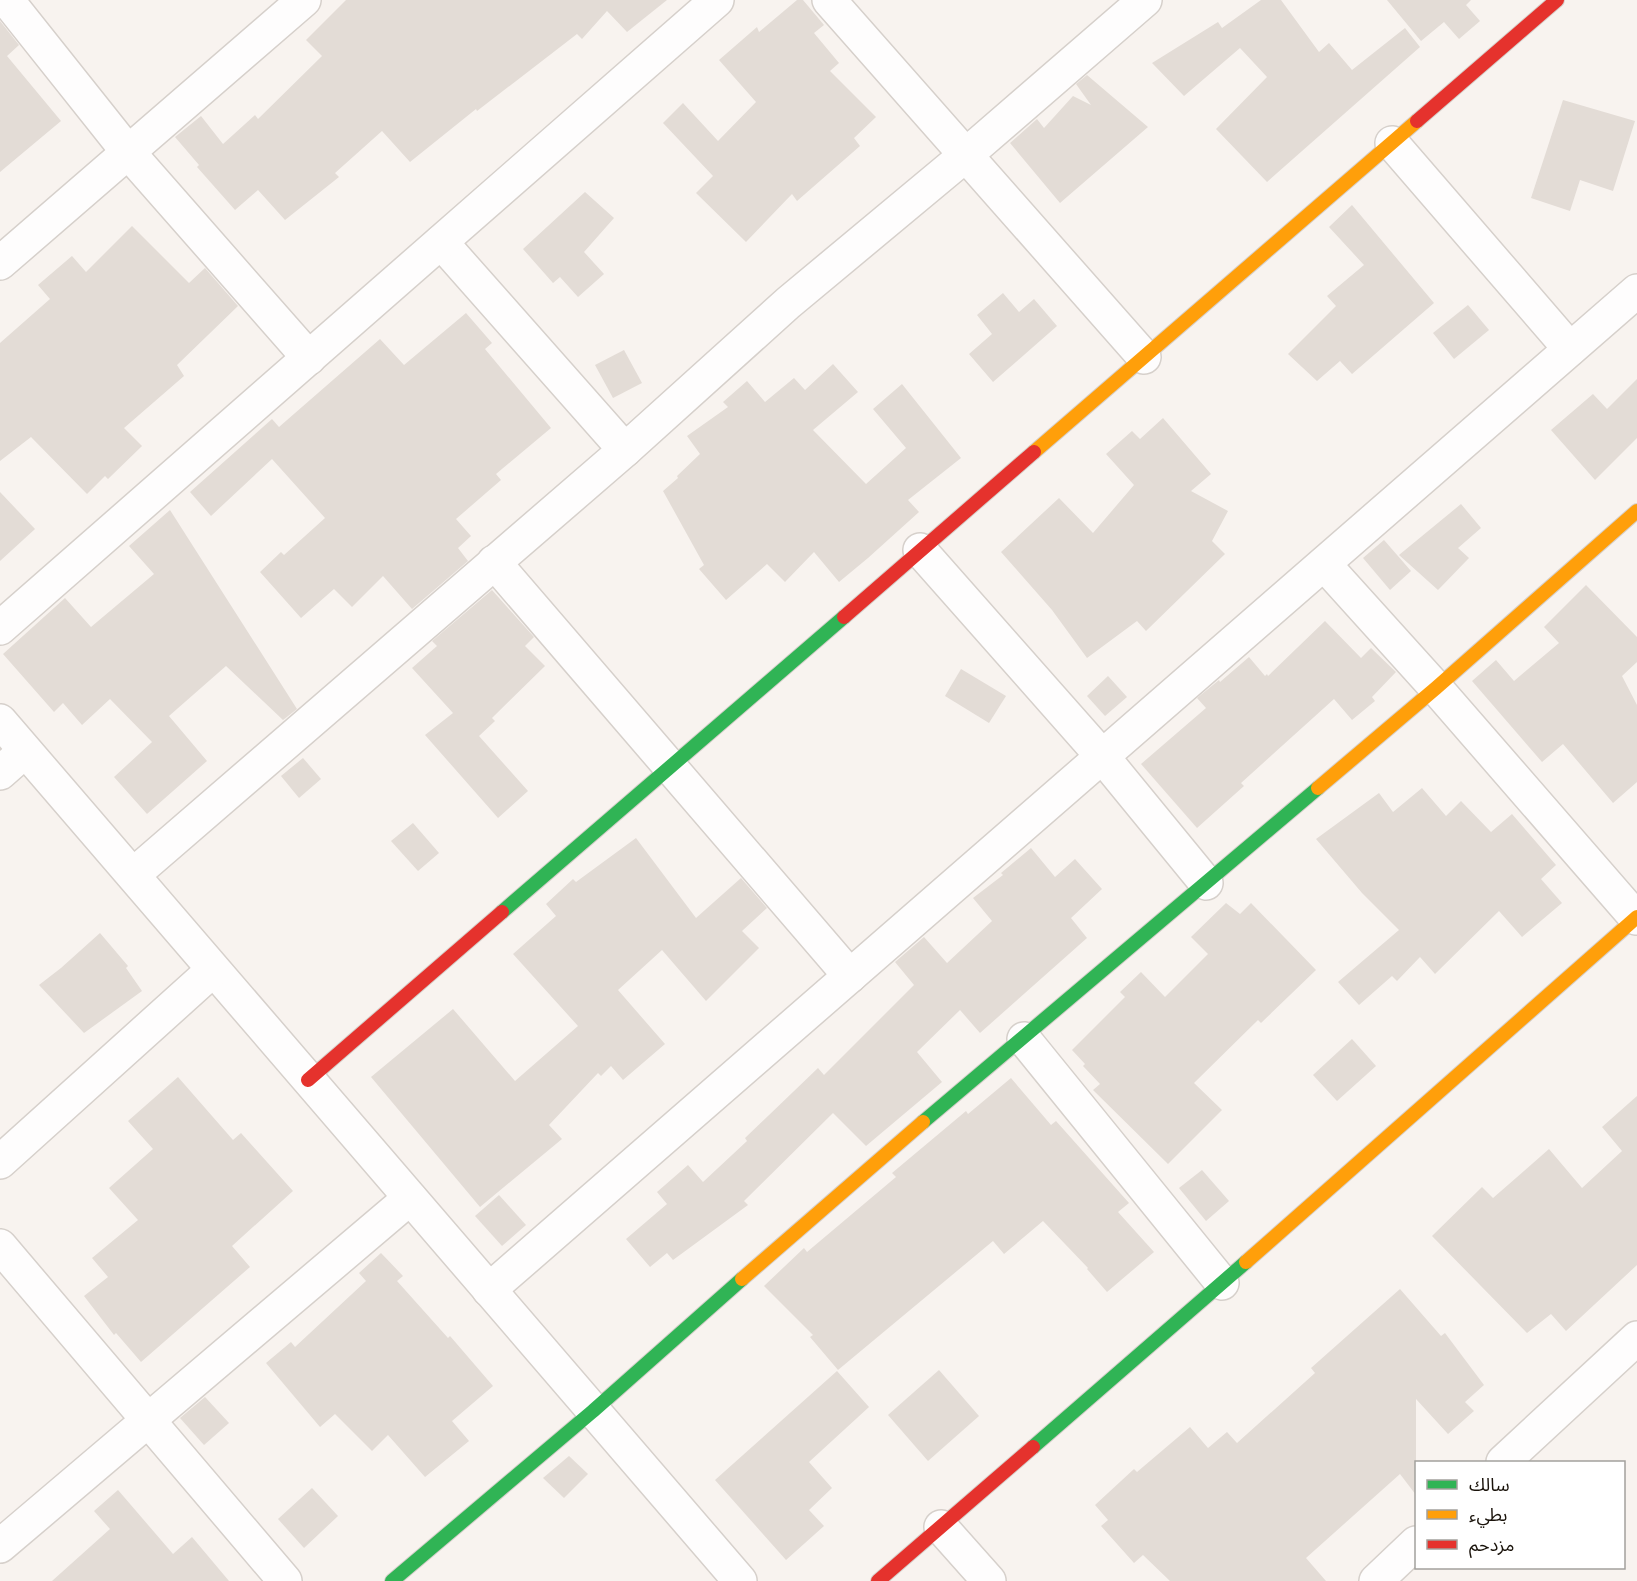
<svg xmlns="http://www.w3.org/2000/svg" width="1637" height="1581" viewBox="0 0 1637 1581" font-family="'Playfair Display','Noto Sans Arabic',serif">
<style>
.building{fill:#e3dcd6}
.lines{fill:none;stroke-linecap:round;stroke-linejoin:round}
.street-casing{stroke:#d6d0cb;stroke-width:36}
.fast-casing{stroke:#d6d0cb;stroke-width:16}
.slow-casing{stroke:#d6d0cb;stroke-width:16}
.jam-casing{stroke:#d6d0cb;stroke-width:16}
.street{stroke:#fefdfd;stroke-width:33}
.fast{stroke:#30b455;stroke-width:14}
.slow{stroke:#ff9f0a;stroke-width:14}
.jam{stroke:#e5322d;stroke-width:14}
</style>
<rect width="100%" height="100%" fill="#f8f3ef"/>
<g class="building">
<path d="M346 0H667L627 32 607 11 582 39 577 34 477 111 476 109 410 162 382 131 335 173 339 177 285 220 258 190 235 210 197 167 199 165 175 137 201 116 223 144 255 115 258 119 322 56 306 40Z"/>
<path d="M797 0H803L824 25 814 33 839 63 830 71 876 117 854 138 860 146 797 201 792 194 746 242 696 193 713 176 663 123 683 103 718 141 756 102 719 60 757 27 759 32Z"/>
<path d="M1261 0H1281L1319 52 1329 43 1352 70 1405 28 1420 47 1267 182 1216 129 1267 77 1240 48 1184 96 1152 63 1218 22 1222 28Z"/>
<path d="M1387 0H1471L1466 5 1480 21 1459 39 1444 22 1421 41Z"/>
<path d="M0 21 19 45 7 56 61 121 0 172Z"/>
<path d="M1087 75 1148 127 1060 203 1010 143 1037 119 1044 128 1073 96 1091 105 1076 84Z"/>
<path d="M1563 100 1635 121 1613 191 1580 180 1570 211 1531 198Z"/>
<path d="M585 192 614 218 584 252 604 274 578 297 560 277 553 283 523 249Z"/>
<path d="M1352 205 1434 303 1352 374 1340 361 1317 381 1288 354 1336 306 1327 296 1364 265 1329 227Z"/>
<path d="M132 226 189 283 205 268 238 306 177 365 184 376 124 428 142 446 108 479 105 476 87 494 31 437 0 461V343L50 299 38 285 72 256 86 272Z"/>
<path d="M1003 293 1019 312 1034 299 1057 326 993 382 969 354 992 334 977 315Z"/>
<path d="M1468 305 1489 330 1454 359 1433 333Z"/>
<path d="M466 313 492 343 485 349 551 428 496 474 501 480 456 519 471 536 458 548 468 561 412 609 383 576 352 607 334 589 301 618 260 572 281 552 284 555 325 518 272 459 211 516 190 492 272 419 279 427 380 339 404 365Z"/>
<path d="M624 350 642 383 613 398 595 365Z"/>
<path d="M833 364 858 392 813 430 866 484 906 448 873 409 902 384 961 458 908 500 919 512 868 558 839 582 814 552 785 582 767 564 726 600 699 569 704 565 663 491 678 478 677 476 700 454 687 436 728 407 723 402 747 381 765 402 794 378 805 390Z"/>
<path d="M1637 379V438L1595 480 1551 430 1593 394 1607 409Z"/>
<path d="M1163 418 1211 474 1191 491 1228 511 1212 541 1225 554 1146 631 1137 621 1087 658 1052 610 1001 552 1059 498 1093 533 1134 485 1106 454 1132 431 1140 439Z"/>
<path d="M0 492 35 529 0 561Z"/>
<path d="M1461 504 1481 528 1458 548 1469 558 1438 590 1399 555Z"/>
<path d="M170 510 297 709 283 720 226 666 169 716 207 761 147 814 114 777 152 742 110 699 82 725 63 703 54 712 3 654 65 598 91 627 154 574 129 546Z"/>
<path d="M1384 540 1411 571 1390 590 1363 558Z"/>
<path d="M1586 585 1637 637V662L1622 676 1637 705V782L1613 803 1563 744 1542 762 1472 681 1496 660 1514 681 1559 643 1544 627Z"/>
<path d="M492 590 534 637 525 646 545 666 492 718 495 721 479 736 528 791 498 818 425 735 453 713 412 668 437 646 432 641Z"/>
<path d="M1325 621 1361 658 1371 648 1396 672 1372 697 1375 701 1352 720 1334 699 1241 783 1244 786 1197 828 1141 764 1206 708 1197 698 1219 680 1220 682 1249 657 1265 676 1267 674 1268 676Z"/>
<path d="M961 669 1006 696 989 723 945 696Z"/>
<path d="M1108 676 1127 697 1105 716 1087 696Z"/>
<path d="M303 758 321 779 299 798 281 776Z"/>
<path d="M1422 788 1446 816 1461 801 1491 832 1512 814 1556 865 1541 879 1562 903 1522 937 1499 911 1435 974 1420 957 1397 981 1392 976 1359 1005 1338 982 1399 930 1362 893 1316 839 1379 793 1393 812Z"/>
<path d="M413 823 439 853 418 871 391 841Z"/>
<path d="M636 838 696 918 741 878 767 908 742 931 759 948 706 1001 662 950 618 990 665 1044 623 1080 611 1066 601 1076 598 1073 549 1125 562 1139 480 1207 371 1077 453 1009 515 1081 578 1026 513 954 556 916 546 904 573 879 576 882Z"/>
<path d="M1031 848 1055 877 1075 859 1102 889 1071 918 1087 938 980 1033 960 1010 917 1052 942 1082 866 1146 833 1113 744 1201 748 1205 673 1260 667 1253 650 1267 626 1239 667 1204 657 1192 688 1165 703 1182 747 1141 745 1138 818 1068 824 1075 914 985 895 962 924 937 947 963 992 921 973 898 1003 875 1001 873Z"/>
<path d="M1226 903 1240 914 1251 903 1316 970 1261 1023 1258 1020 1194 1083 1222 1110 1168 1164 1093 1090 1100 1084 1083 1066 1085 1064 1072 1050 1125 997 1120 992 1141 972 1165 997 1208 954 1191 937Z"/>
<path d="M100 933 128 966 126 968 142 991 84 1033 39 985 61 968Z"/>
<path d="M1352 1039 1376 1066 1337 1101 1313 1075Z"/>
<path d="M178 1077 233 1140 241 1133 293 1191 232 1246 250 1267 141 1362 116 1333 114 1335 84 1296 108 1277 92 1258 138 1220 109 1188 153 1149 128 1121Z"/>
<path d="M1011 1078 1051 1125 1056 1121 1129 1203 1118 1212 1154 1252 1107 1292 1087 1269 1088 1268 1043 1221 1004 1254 993 1241 838 1370 810 1337 813 1335 764 1286 804 1248 807 1252 896 1177 892 1173 966 1111 968 1114Z"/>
<path d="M1637 1096V1265L1566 1331 1551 1314 1527 1333 1432 1236 1482 1187 1493 1198 1549 1149 1582 1188 1622 1151 1602 1127Z"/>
<path d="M1202 1170 1229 1201 1206 1221 1179 1188Z"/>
<path d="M499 1195 526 1225 502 1246 475 1216Z"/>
<path d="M381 1253 403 1276 397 1281 448 1338 450 1336 493 1386 452 1421 469 1441 425 1477 388 1435 372 1451 335 1414 320 1427 266 1363 291 1342 295 1347 366 1281 359 1273Z"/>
<path d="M1400 1289 1441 1336 1445 1333 1484 1385 1465 1402 1474 1411 1448 1434 1416 1399V1495L1400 1474 1306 1558 1326 1581H1170L1143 1555 1134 1563 1101 1526 1108 1520 1095 1505 1134 1469 1137 1472 1190 1427 1208 1448 1227 1432 1237 1443 1315 1373 1311 1368Z"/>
<path d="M939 1370 979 1416 928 1461 888 1415Z"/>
<path d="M837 1371 869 1407 809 1462 832 1488 809 1510 824 1526 786 1560 715 1480Z"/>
<path d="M205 1397 229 1423 204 1445 180 1418Z"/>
<path d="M569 1456 588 1474 564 1498 543 1478Z"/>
<path d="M312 1488 338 1516 304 1548 278 1519Z"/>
<path d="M118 1490 173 1554 192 1537 229 1581H52L110 1529 94 1511Z"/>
</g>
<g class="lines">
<defs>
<g id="street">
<path d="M7 0 128 152 309 358"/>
<path d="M829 0 1144 357"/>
<path d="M1392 143 1570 349"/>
<path d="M441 242 625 450"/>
<path d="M0 263 304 0"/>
<path d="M920 550 1102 756 1206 883"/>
<path d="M494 562 850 976"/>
<path d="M1324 564 1436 688 1636 918"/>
<path d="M0 628 717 0"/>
<path d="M0 721 740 1581"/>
<path d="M0 773 25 751"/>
<path d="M133 875 625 450 788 303 967 154 1145 0"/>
<path d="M1024 1039 1222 1283"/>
<path d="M0 1162 213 970"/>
<path d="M0 1246 285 1581"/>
<path d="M489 1290 1637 291"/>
<path d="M1503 1462 1637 1338"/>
<path d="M941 1527 989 1581"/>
<path d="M0 1546 410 1198"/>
<path d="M1376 1581 1416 1543"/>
</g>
<g id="fast">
<path d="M502 912 844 617"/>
<path d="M923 1122 1318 788"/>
<path d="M1033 1447 1246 1262"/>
<path d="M392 1581 593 1411 742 1279"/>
</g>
<g id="slow">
<path d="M1034 452 1417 121"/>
<path d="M1318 788 1436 688 1637 511"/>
<path d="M1246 1262 1637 917"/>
<path d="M742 1279 923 1122"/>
</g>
<g id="jam">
<path d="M1417 121 1557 0"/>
<path d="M844 617 1034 452"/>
<path d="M308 1080 502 912"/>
<path d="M878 1581 1033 1447"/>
</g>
</defs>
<use href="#street" class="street-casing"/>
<use href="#fast" class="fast-casing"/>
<use href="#slow" class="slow-casing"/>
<use href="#jam" class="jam-casing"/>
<use href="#street" class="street"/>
<use href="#fast" class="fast"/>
<use href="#slow" class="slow"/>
<use href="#jam" class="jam"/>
</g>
<rect x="1415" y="1461" width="210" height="108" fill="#ffffff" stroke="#a3a19d" stroke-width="1.5"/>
<rect x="1427" y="1480" width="30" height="9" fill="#30b455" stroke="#a3a19d" stroke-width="1.5"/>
<text x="1469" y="1491" font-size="18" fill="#1a130b">سالك</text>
<rect x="1427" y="1510" width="30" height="9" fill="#ff9f0a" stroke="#a3a19d" stroke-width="1.5"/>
<text x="1469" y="1521" font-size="18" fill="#1a130b">بطيء</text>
<rect x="1427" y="1540" width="30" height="9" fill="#e5322d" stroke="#a3a19d" stroke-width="1.5"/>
<text x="1469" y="1551" font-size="18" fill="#1a130b">مزدحم</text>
</svg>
